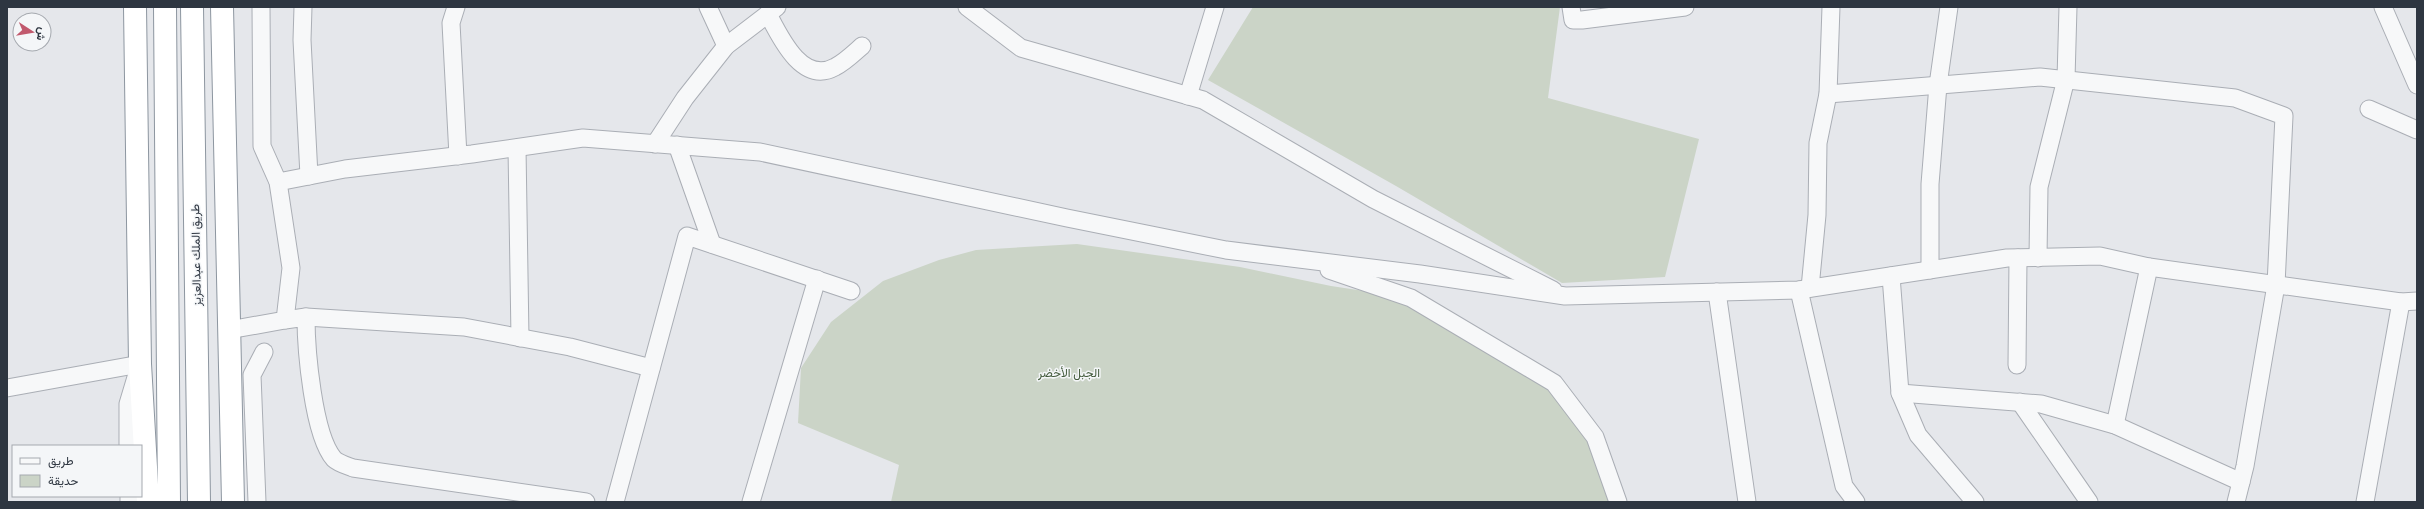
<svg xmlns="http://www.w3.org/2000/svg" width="2424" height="509" viewBox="0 0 2424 509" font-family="'Archivo Narrow',Vazirmatn,sans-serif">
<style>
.green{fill:#cbd4c7}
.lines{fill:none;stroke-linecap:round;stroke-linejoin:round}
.minor-casing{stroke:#aaaeb5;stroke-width:19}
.highway-casing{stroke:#8d96a0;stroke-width:24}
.minor{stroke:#f7f8f9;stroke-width:17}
.highway{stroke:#fff;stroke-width:22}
.labels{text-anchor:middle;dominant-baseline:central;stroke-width:3;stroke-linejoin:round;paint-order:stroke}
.street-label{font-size:12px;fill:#2e3641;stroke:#f4f6f8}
.park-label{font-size:12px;fill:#445c3d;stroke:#f4f6f8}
</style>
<rect width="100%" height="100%" fill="#e5e7eb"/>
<g class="green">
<path d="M1253 7H1560L1548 98 1699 139 1665 277 1562 283 1396 186 1208 80Z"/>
<path d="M1077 244 1240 267 1331 286 1411 298 1554 383 1595 437 1618 502H891L899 465 798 423 801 368 831 322 883 281 939 260 976 250Z"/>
</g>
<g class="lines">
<defs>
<g id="minor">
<path d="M303 7 302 40 309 176"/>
<path d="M456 7 451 23 458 156"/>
<path d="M708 7 726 46"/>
<path d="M967 7 1021 48 1203 100 1373 199 1553 290"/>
<path d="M1571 7 1573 20H1582L1685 7"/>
<path d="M2383 7 2417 85"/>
<path d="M768 14C780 37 802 85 835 67 845 62 854 53 862 46"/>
<path d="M1828 94 2040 77 2235 98 2284 116 2276 285 2245 466 2236 502"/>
<path d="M1188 96 1215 7"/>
<path d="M2369 109 2417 130"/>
<path d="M655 144 685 98 726 46 777 7"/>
<path d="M677 145 712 244"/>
<path d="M517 148 520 338"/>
<path d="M278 182 345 169 472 154 583 138 760 152 1067 218 1226 250 1420 274 1565 296 1799 290 2007 258 2100 256 2149 267 2401 302 2417 301"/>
<path d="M2038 258 2039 187 2066 79 2068 7"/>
<path d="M1329 270 1411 298 1554 383 1595 437 1618 502"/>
<path d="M1930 270V184L1938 85 1949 7"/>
<path d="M1891 276 1900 393 1918 435 1975 502"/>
<path d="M1810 288 1817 215 1818 143 1828 94 1831 7"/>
<path d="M1799 290 1844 486 1856 502"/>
<path d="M1717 292 1747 502"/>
<path d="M306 317 464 327 570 347 651 368"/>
<path d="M285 320 306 317C306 349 313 435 334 459 338 463 348 466 353 468L586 502"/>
<path d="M229 330 285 320 291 268 278 182 262 146 261 7"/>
<path d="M2017 365 2018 258"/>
<path d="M7 388 140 364 128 404V446"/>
<path d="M1900 393 2041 404 2115 425 2241 482"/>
<path d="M2020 402 2089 502"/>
<path d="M2115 425 2149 267"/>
<path d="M129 496V502"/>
<path d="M257 502 252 375 264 352"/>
<path d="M615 502 687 236 851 291"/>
<path d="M751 502 817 279"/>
<path d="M2365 502 2401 302"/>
</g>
<g id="highway">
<path d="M135 7 140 364 148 502"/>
<path d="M165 7 169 502"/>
<path d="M192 7 199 502"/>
<path d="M222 7 233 502"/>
</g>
</defs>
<use href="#minor" class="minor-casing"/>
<use href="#highway" class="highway-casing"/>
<use href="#minor" class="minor"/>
<use href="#highway" class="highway"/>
</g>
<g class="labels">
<g class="street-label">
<text transform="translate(196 255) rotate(-91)">طريق الملك عبدالعزيز</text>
</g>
<g class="park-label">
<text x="1069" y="373">الجبل الأخضر</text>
</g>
</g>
<rect width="2424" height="509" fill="none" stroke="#2e3641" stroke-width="16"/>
<rect x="12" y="445" width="130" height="52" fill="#f4f6f8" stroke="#a5a9af"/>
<rect x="20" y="458" width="20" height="6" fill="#f7f8f9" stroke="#a5a9af"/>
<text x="48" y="465" font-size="12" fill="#2e3641">طريق</text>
<rect x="20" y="475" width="20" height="12" fill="#cbd4c7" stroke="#a5a9af"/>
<text x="48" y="485" font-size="12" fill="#2e3641">حديقة</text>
<g transform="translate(32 32) rotate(102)"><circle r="19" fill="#f4f6f8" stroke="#a5a9af"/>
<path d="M0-3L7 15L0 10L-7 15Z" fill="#c1596d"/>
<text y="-6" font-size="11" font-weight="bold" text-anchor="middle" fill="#2e3641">ش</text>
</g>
</svg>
